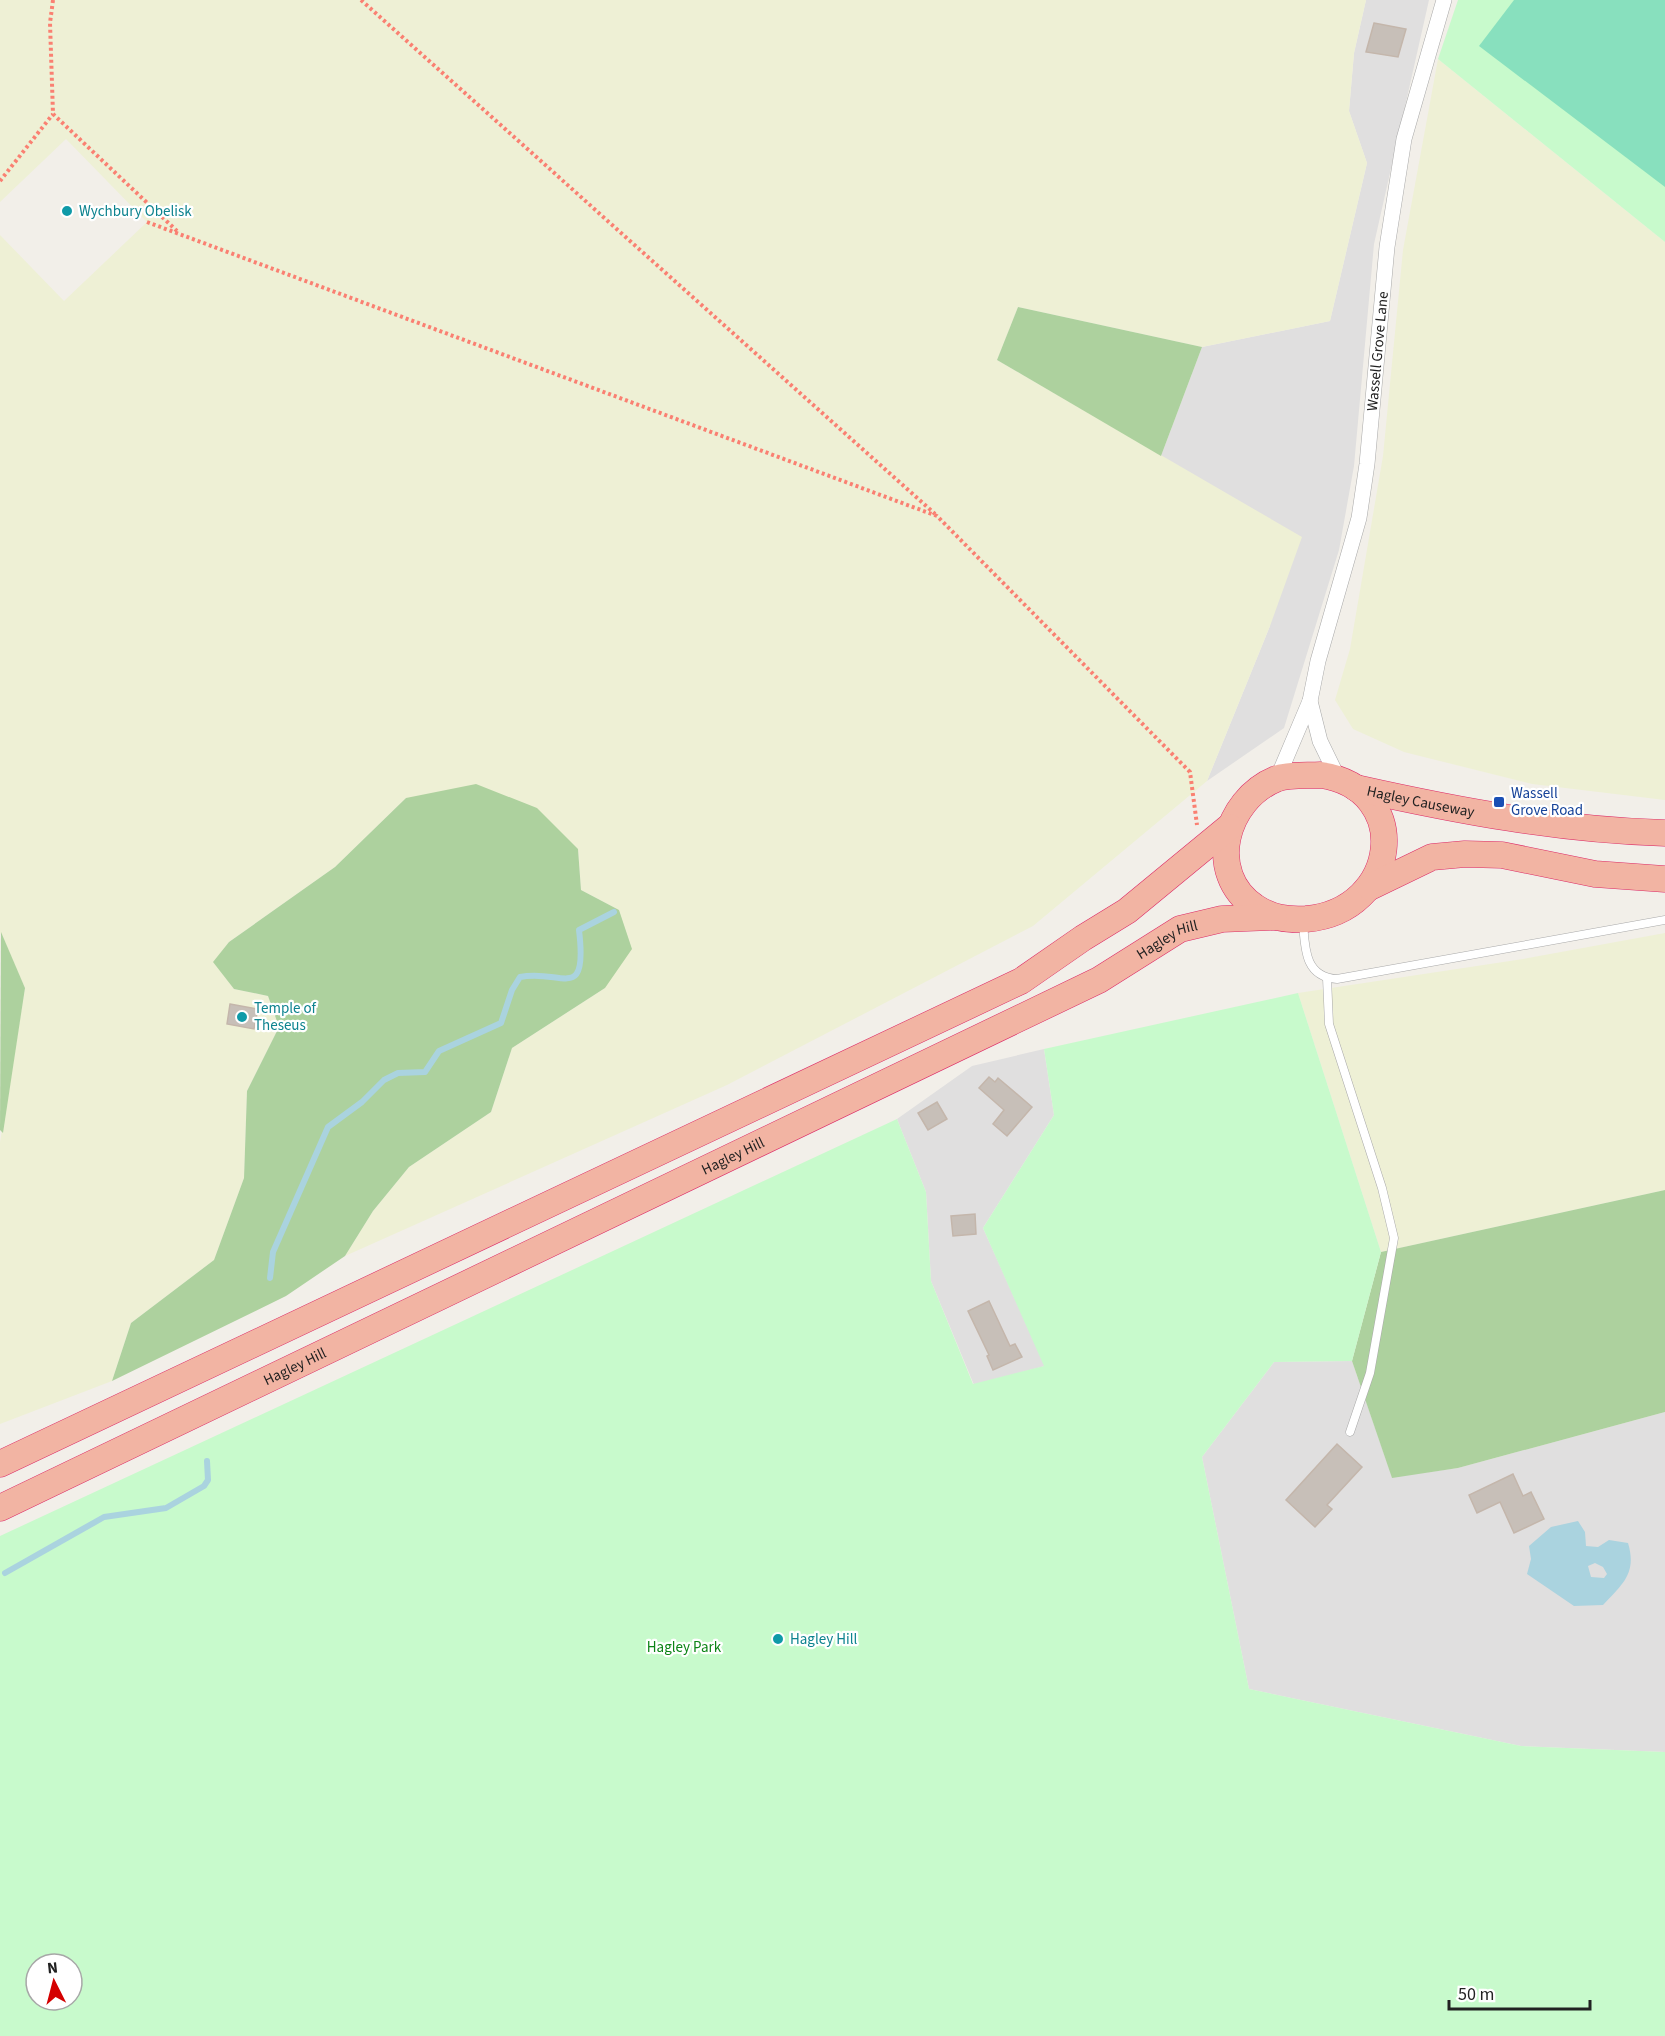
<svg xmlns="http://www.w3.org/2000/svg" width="1665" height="2036" viewBox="0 0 1665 2036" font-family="'Source Sans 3',sans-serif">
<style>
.residential{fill:#e0dfdf}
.farmland{fill:#eef0d5}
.forest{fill:#add19e}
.park{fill:#c8facc;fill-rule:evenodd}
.pitch{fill:#88e0be}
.water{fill:#aad3df;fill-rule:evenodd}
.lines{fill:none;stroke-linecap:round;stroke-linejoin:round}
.stream{stroke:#aad3df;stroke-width:6}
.building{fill:#c7bfb8;stroke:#c4b6ab;stroke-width:1.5}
.service-casing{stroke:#a9a9a9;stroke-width:9}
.minor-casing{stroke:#a9a9a9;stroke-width:16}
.trunk-casing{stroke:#dc2a67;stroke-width:27}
.path{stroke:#fa8072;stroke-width:4;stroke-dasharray:3 3;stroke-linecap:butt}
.service{stroke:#fff;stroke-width:8}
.minor{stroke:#fff;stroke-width:15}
.trunk{stroke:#f2b4a3;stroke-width:26}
.culture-dot{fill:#0f9aa8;stroke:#fff;stroke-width:2}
.transit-dot{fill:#1a4fb4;stroke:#fff;stroke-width:2}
.labels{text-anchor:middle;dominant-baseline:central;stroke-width:4.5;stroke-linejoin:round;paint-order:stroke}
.culture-label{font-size:15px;fill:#0d838f;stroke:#fff;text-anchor:start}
.street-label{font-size:15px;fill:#222;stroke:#fff}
.transit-label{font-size:15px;fill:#164399;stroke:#fff;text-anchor:start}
.park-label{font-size:15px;fill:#0c8416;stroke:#fff}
</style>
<rect width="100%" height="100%" fill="#f2efe9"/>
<g class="residential">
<path d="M1366 0H1429L1374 244 1354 466 1339 550 1284 728 1207 781 1270 626 1161 456 1202 347 1330 321 1367 163 1349 111 1354 53Z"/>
<path d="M1044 1049 1054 1115 983 1228 1045 1366 974 1385 931 1281 926 1192 897 1119 972 1066Z"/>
<path d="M1352 1361 1392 1477 1458 1468 1665 1412V1752L1521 1746 1249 1689 1202 1457 1274 1362Z"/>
</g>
<g class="farmland">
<path d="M0 0H1366L1354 53 1349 111 1367 163 1330 321 1202 347 1018 307 997 360 1302 537 1270 626 1207 781 1033 926 727 1085 345 1256 373 1211 409 1167 491 1112 512 1048 605 988 619 910 581 890 578 849 406 798 335 867 229 942 214 962 234 989 268 996 279 1027 247 1091 244 1178 214 1260 131 1323 112 1381 0 1424V1142L25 988 0 933V235L64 301 147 222 66 139 0 202Z"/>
<path d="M1438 59 1665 242V800L1532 784 1404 752 1353 729 1335 700 1350 649 1383 456 1403 250Z"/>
<path d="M1665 933V1190L1381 1252 1298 993 1523 959Z"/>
</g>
<g class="forest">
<path d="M1018 307 1202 347 1161 456 997 360Z"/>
<path d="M476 784 537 808 578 849 581 890 619 910 632 949 605 988 512 1048 491 1112 409 1167 373 1211 345 1256 286 1296 112 1381 131 1323 214 1260 244 1178 247 1091 279 1027 268 996 234 989 213 962 229 942 335 867 406 798Z"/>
<path d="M1 932 25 988 3 1133 0 1130Z"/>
<path d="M1665 1190V1412L1458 1468 1392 1478 1352 1361 1381 1252Z"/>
</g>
<g class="park">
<path d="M1458 0H1665V242L1438 59Z"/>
<path d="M1298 993 1381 1252 1352 1361 1274 1362 1202 1457 1249 1689 1521 1746 1665 1752V2036H0V1536L897 1119 926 1192 931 1281 973 1384 1044 1366 983 1228 1054 1115 1044 1049ZM36 1964H72V2000H36Z"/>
</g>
<path class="pitch" d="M1514 0H1665V187L1479 46Z"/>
<path class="water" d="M1578 1521 1585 1532 1586 1546 1598 1547 1609 1540 1628 1543C1637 1573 1623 1584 1603 1605L1574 1606 1527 1574 1531 1559 1529 1546 1551 1527ZM1595 1563 1603 1567 1607 1574 1604 1578 1591 1577 1588 1566Z"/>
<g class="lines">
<g class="stream">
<path d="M270 1278 273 1252 328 1127 362 1102 384 1080 398 1073 425 1072 439 1051 501 1023 512 990 520 977C561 968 588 1005 579 930L614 912"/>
<path d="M5 1573 104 1517 166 1508 204 1486 208 1480 207 1461"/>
</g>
</g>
<g class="building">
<path d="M1374 23 1406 29 1398 57 1366 52Z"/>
<path d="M230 1004 258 1009 254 1029 227 1024Z"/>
<path d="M989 1077 995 1082 998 1078 1032 1107 1007 1136 993 1124 1004 1110 979 1088Z"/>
<path d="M937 1102 947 1119 928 1130 918 1113Z"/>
<path d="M975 1214 976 1234 953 1236 951 1216Z"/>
<path d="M989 1301 1010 1346 1015 1344 1022 1357 993 1370 987 1356 989 1355 968 1311Z"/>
<path d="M1337 1444 1362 1467 1327 1505 1332 1509 1315 1527 1286 1500Z"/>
<path d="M1513 1474 1523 1496 1531 1492 1544 1519 1514 1533 1500 1502 1477 1513 1469 1495Z"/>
</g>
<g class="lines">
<defs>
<g id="service">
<path d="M1303 922C1305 947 1304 977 1337 979L1665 920"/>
<path d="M1327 978 1329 1024 1382 1188 1394 1238 1370 1373 1350 1432"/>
</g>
<g id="minor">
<path d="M1310 701 1320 741 1338 778"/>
<path id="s1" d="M1277 779 1310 701 1318 661 1359 518 1367 464 1387 247 1404 139 1444 0"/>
</g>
<g id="trunk">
<path d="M1321 775C1414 789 1400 911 1306 919 1286 920 1272 918 1255 907 1205 873 1225 800 1276 779 1289 774 1307 776 1321 775Z"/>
<path id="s2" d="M1356 788C1459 811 1560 830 1665 833"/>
<path d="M1370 887 1432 857 1465 854 1502 855 1595 874 1665 879"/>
<path d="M0 1464 1021 981 1083 938 1127 911 1229 827"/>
<path id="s3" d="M0 1508 1099 980 1180 929 1222 919 1274 917"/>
</g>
</defs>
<use href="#service" class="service-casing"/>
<use href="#minor" class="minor-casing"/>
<use href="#trunk" class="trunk-casing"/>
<g class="path">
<path d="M53 0 50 23 53 114 177 231"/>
<path d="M361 0 935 514"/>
<path d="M0 181 53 114"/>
<path d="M147 222 937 516 1190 772 1197 825"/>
</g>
<use href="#service" class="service"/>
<use href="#minor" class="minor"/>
<use href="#trunk" class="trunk"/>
</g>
<g class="culture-dot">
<circle cx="67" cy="211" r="6"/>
<circle cx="242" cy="1017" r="6"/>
<circle cx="778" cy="1639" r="6"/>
</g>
<rect class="transit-dot" x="1493" y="796" width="12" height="12" rx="3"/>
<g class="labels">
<g class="culture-label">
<text x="79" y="211">Wychbury Obelisk</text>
<text x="254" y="1008">Temple of<tspan x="254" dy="17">Theseus</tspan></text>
<text x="790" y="1639">Hagley Hill</text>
</g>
<g class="street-label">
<text stroke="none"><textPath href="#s1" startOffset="442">Wassell Grove Lane</textPath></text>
<text stroke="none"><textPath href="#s2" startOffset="66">Hagley Causeway</textPath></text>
<text stroke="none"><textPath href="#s3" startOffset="1299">Hagley Hill</textPath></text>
<text stroke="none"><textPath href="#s3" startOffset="813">Hagley Hill</textPath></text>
<text stroke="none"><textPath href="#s3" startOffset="327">Hagley Hill</textPath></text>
</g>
<g class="transit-label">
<text x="1511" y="793">Wassell<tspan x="1511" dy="17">Grove Road</tspan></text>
</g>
<g class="park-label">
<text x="684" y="1647">Hagley Park</text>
</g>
</g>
<g transform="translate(54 1982) rotate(354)"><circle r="28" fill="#ffffff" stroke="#a7a7a7" stroke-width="1.5"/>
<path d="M0-4.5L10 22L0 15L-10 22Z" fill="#d40000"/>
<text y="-9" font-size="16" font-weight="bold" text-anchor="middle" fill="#222222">N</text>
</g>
<path d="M1449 2000v9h141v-9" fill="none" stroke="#222222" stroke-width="3"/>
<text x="1458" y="2000" font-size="18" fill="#222222" stroke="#ffffff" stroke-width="4.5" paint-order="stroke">50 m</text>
</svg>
